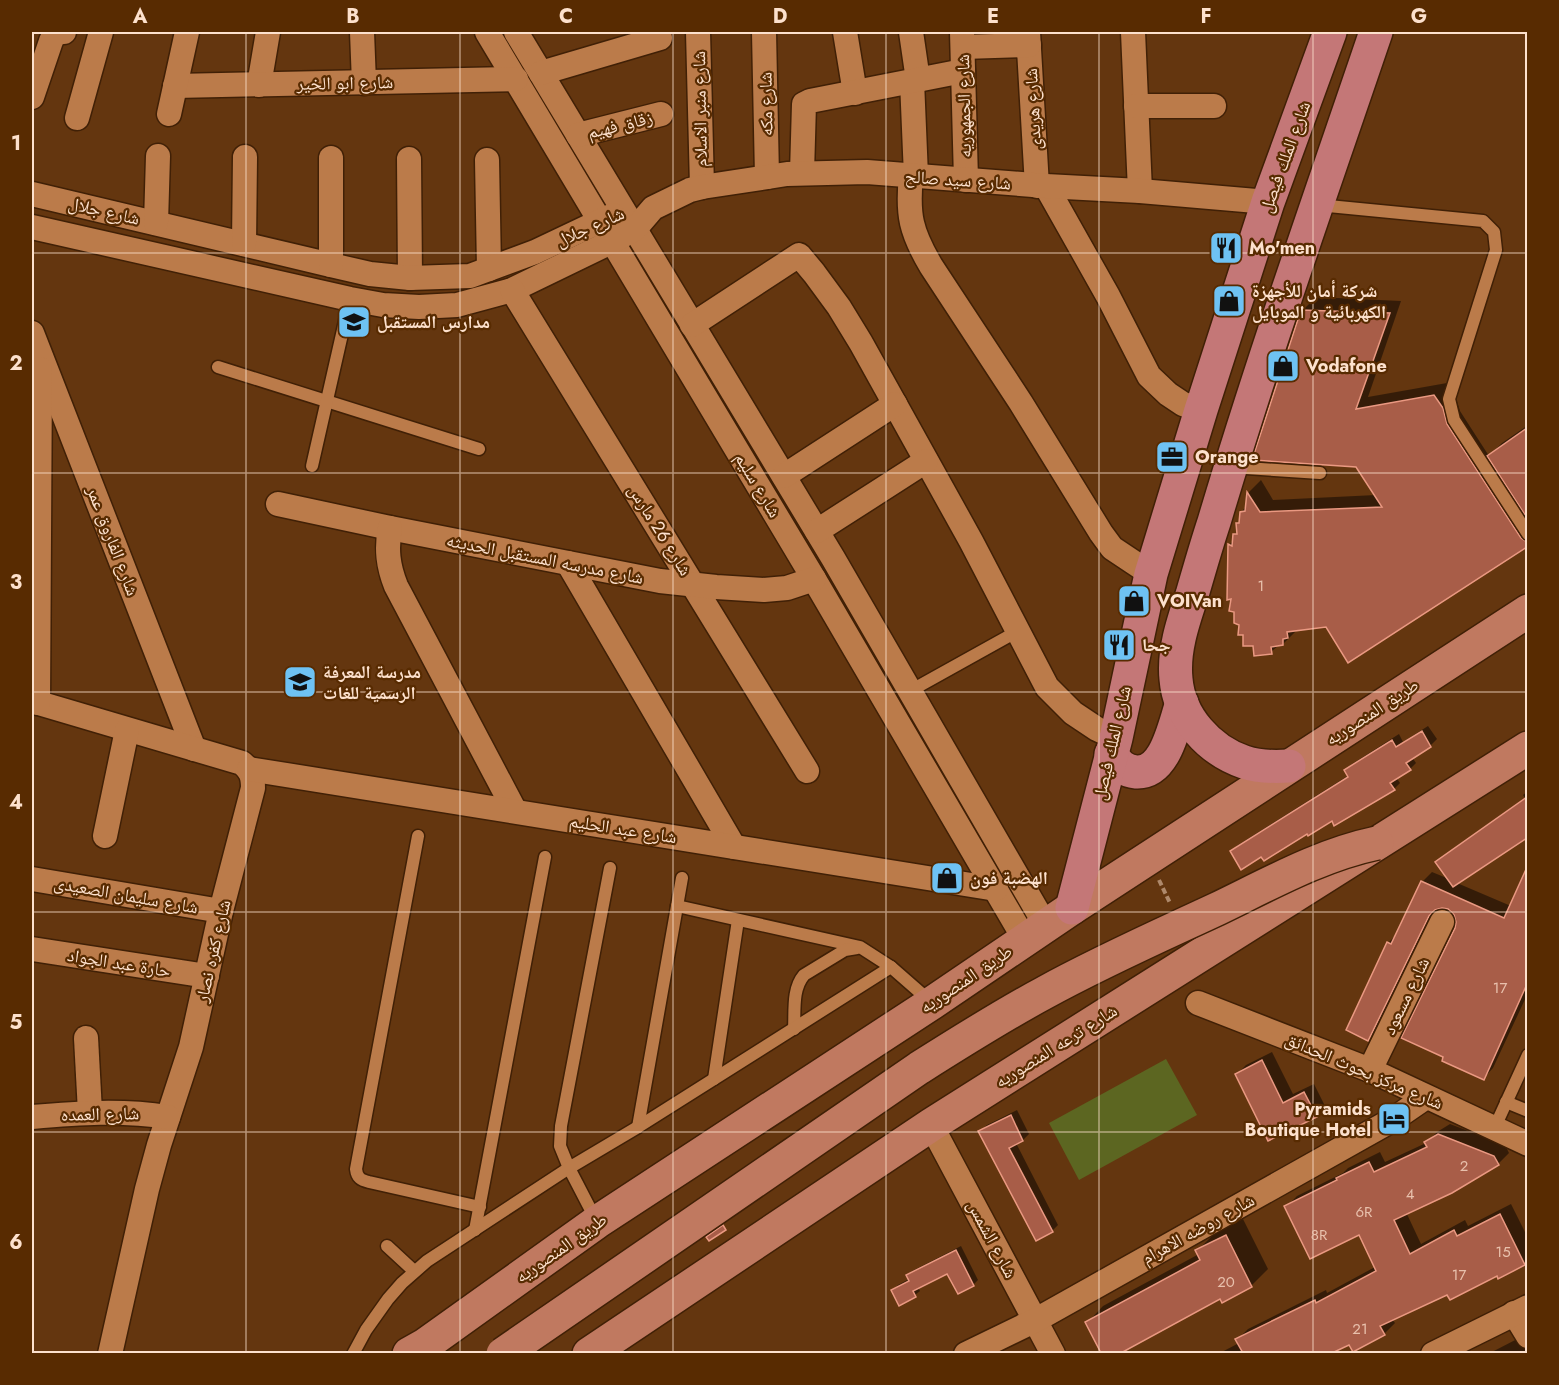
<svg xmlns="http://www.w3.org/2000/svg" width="1559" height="1385" viewBox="0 0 1559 1385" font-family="Jost,'Noto Naskh Arabic',sans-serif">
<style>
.green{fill:#5c6621}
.shadow{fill:#0007}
.building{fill:#a85d48;stroke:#ea9982;stroke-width:1.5}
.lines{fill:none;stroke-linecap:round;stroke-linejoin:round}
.service-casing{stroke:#402006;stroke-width:15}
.minor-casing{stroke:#402006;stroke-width:27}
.secondary-casing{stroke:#402006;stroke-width:36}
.primary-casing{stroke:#402006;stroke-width:36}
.path{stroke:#ae896b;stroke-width:4;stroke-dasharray:6 3;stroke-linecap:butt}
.service{stroke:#bb7b4a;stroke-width:12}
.minor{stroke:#bb7b4a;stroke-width:24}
.secondary{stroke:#c07960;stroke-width:33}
.primary{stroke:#c47777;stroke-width:33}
.secondary-bridge-casing{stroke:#402006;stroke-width:36;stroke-linecap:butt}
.secondary-bridge{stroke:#c07960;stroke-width:33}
.grid{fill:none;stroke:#fde1cd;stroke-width:1.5;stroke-opacity:0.55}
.labels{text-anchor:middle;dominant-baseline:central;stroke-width:4.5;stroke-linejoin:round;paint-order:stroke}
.number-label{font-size:15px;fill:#e8c0ac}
.street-label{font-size:18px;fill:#fde1cd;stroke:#582b01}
.poi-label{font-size:18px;font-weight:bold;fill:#fde1cd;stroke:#582b01;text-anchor:start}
.neatline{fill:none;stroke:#fde1cd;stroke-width:2}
.grid-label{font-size:20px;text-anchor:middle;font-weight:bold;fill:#fde1cd}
</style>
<rect width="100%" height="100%" fill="#64360f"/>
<path class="green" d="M1166 1059 1197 1115 1079 1180 1049 1123Z"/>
<g class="shadow">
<path d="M1316 297 1401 301 1368 397 1447 383 1455 395 1460 411 1489 456 1502 443 1528 425V546L1349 661 1327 625 1296 629V631L1283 644 1279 645 1271 652 1255 644 1244 634 1233 598 1229 545 1234 540 1235 534 1238 531V524L1241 521V512L1247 506 1249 492 1261 480 1273 500 1376 495 1303 310Z"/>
<path d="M1428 726 1437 739 1430 746 1412 757 1416 763 1410 769 1396 777 1400 783 1394 789 1262 855 1231 851 1238 845 1349 775 1346 770 1352 764 1399 734 1403 742Z"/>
<path d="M1528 791V837L1457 883 1511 906 1528 871V993L1493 1068 1484 1078 1458 922 1455 914 1448 908 1442 906 1437 909 1378 1029 1368 1039 1388 943 1398 933 1422 882 1432 872 1449 879 1437 862 1443 856 1525 798 1523 795Z"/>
<path d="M1272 1052 1293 1094 1314 1084 1325 1106 1316 1116 1268 1139 1237 1074 1246 1065Z"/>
<path d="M1017 1110 1029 1134 1023 1140 1016 1143 1058 1225 1052 1231 980 1131 987 1125Z"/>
<path d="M1450 1124 1505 1145 1509 1153 1498 1164 1406 1212 1421 1244 1465 1220 1468 1226 1511 1204 1528 1238V1260L1524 1263 1498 1277 1497 1274 1448 1293 1392 1319 1395 1323 1384 1334 1350 1343 1327 1354H1218L1239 1343 1237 1340 1248 1329 1326 1290 1327 1293 1375 1267 1360 1233 1286 1207 1297 1196 1343 1173 1348 1168 1380 1152 1385 1162 1426 1143 1437 1132Z"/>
<path d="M1243 1219 1268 1269 1251 1286 1222 1301 1221 1297 1118 1354H1103L1087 1323 1103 1306 1199 1254 1197 1251 1214 1234Z"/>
<path d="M961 1246 978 1280 973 1285 948 1272 918 1287 920 1291 915 1295 899 1304 893 1290 898 1285 909 1279 907 1276 912 1271Z"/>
<path d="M1523 1336 1528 1345V1354H1488Z"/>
</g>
<g class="building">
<path d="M1301 310 1390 313 1356 409 1434 395 1443 408 1447 424 1521 538 1527 542V547L1348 663 1326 627 1287 632 1288 638 1283 639V645L1271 647 1272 654 1254 656 1253 646H1243V635H1238L1239 625 1234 623V612L1229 611 1231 599 1227 600 1228 544 1232 546 1233 534H1237L1236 523H1239L1240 512 1245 511 1247 492 1260 512 1382 507 1356 467 1252 460Z"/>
<path d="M1527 428V518L1487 456Z"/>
<path d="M1422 731 1431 747 1406 763 1411 770 1390 783 1395 790 1334 826 1332 821 1308 836 1307 834 1264 861 1261 857 1241 870 1230 851 1348 777 1344 770 1392 740 1396 747Z"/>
<path d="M1527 797V838L1453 887 1435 862Z"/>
<path d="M1527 867V984L1484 1080 1442 1061 1443 1057 1401 1038 1455 928 1456 922 1454 915 1448 909 1442 908 1435 910 1429 916 1368 1041 1346 1030 1387 942 1391 944 1421 881 1504 918Z"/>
<path d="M1262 1060 1283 1103 1304 1092 1317 1117 1268 1141 1235 1074Z"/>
<path d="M1011 1115 1023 1141 1009 1148 1053 1232 1036 1241 978 1131Z"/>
<path d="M1438 1134 1494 1156 1499 1165 1452 1193 1394 1220 1410 1254 1454 1230 1457 1236 1500 1214 1525 1265 1498 1279 1497 1276 1450 1300 1447 1295 1380 1326 1385 1335 1353 1352 1349 1345 1332 1353H1243L1235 1339 1315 1300 1316 1303 1376 1271 1359 1235 1310 1259 1284 1206 1337 1180 1336 1178 1369 1162 1374 1172 1427 1147 1424 1142Z"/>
<path d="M723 1225 726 1230 709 1241 706 1237Z"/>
<path d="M1226 1235 1252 1287 1222 1303 1220 1299 1121 1353H1101L1085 1322 1200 1260 1195 1250Z"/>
<path d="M956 1250 974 1286 958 1294 947 1274 913 1291 916 1297 899 1306 891 1290 909 1281 906 1275Z"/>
</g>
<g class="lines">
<defs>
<g id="service">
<path d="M1318 205 1483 221 1494 232 1496 250 1449 399 1454 420 1528 534"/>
<path d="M218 367 479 449"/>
<path d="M312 466 350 299"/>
<path d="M1231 467 1320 473"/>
<path d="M910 691 1018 631"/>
<path d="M418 836 356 1169C357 1178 361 1180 369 1182L480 1207"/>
<path d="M677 906 860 947 891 967"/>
<path d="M794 1029C795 1011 792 989 804 975L845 950 857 948"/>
<path d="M714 1079 738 920"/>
<path d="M1506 1102 1528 1111"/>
<path d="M638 1127 682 878"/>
<path d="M1494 1129 1528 1055"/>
<path d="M596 1220 569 1168 560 1146 561 1126 610 868"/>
<path d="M475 1230 545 857"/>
<path d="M387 1246 414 1271"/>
<path d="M353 1354 366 1330 388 1299 402 1283 427 1261 569 1168 638 1127 891 967 931 1002"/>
</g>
<g id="minor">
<path d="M362 32 364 83"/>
<path d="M487 32 814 579 1025 940"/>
<path d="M516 32 833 558 1046 926"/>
<path d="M698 32 702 187"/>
<path d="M764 32 767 177"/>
<path d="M845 32 855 93"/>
<path d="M911 32 918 80"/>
<path d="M962 32 966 180"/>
<path d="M1028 32 1037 186"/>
<path d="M1133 32 1140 191"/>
<path d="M963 47 1029 45"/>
<path d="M541 73 660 38"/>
<path d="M912 81 916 176"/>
<path d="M259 85 268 32"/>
<path d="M175 86 516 79"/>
<path d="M32 97 51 41C54 34 57 32 64 32"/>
<path d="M1136 106H1214"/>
<path d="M169 114 187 32"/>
<path d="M77 118 101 32"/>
<path d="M578 135 661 114"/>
<path d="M409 159 410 278"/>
<path d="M487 160 489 269"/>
<path d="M802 173 804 104 810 101 963 71"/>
<path d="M911 176C907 215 911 232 931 266L1021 403 1101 533 1112 548 1151 574"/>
<path d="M1046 186 1108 296 1149 376 1168 394 1183 404 1201 410"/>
<path d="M32 194 331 265 370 274 410 278 470 276 535 252 613 215"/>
<path d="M156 223 158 156"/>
<path d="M32 227 350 299 383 305 419 307 457 305 512 290 613 241 635 229 653 208 690 190 702 187 787 174 867 172 1046 186 1140 191 1268 202"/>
<path d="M244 244 245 157"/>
<path d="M331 265V158"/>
<path d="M512 290 807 771"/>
<path d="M692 325 799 255 814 273 839 307 861 343 971 541 1047 687 1073 713 1097 729 1116 738"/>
<path d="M32 333 194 749"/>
<path d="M784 476 895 404"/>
<path d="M278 504 390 528 660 581 716 587 764 590 787 588 814 579"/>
<path d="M390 528C386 549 388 566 396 586L515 811"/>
<path d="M817 531 926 461"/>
<path d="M568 563 734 847"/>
<path d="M32 701 242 763C251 771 253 776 253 788L221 911 191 1047 159 1145 147 1189 110 1354"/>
<path d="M38 703 40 369"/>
<path d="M249 769 996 889"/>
<path d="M105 836 127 730"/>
<path d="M32 879 221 911"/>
<path d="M32 949 207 976"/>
<path d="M1198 1003 1370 1070 1528 1144"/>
<path d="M86 1038 90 1112"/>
<path d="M1370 1070 1442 922"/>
<path d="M32 1117C79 1113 121 1110 168 1117"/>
<path d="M931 1125 1053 1354"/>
<path d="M1514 1313 1528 1336"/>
<path d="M966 1354 1036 1320 1394 1119 1426 1097"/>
<path d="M1433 1354 1528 1307"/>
</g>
<g id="secondary">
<path d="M409 1354 425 1345 597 1222 932 1003 1072 908 1528 611"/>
<path d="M589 1354 931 1125 1528 748"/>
</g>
<g id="primary">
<path d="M1111 754C1117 764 1124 771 1136 772 1166 774 1174 725 1182 703"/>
<path d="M1289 766C1274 767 1259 767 1244 762 1209 750 1179 717 1176 679 1173 651 1183 622 1192 595 1199 571 1206 546 1214 522 1263 357 1321 194 1376 32"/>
<path d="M1072 908 1116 738 1151 574 1201 410 1268 202 1330 32"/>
</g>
</defs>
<use href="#service" class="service-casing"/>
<use href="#minor" class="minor-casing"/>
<use href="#secondary" class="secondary-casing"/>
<use href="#primary" class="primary-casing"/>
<path class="path" d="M1159 880 1170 903"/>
<use href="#service" class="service"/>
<use href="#minor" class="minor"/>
<use href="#secondary" class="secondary"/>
<use href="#primary" class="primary"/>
<defs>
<path id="secondary-bridge" d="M503 1354 919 1068C960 1042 1001 1016 1044 993 1100 962 1159 936 1217 909 1269 884 1320 855 1377 843"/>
</defs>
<use href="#secondary-bridge" class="secondary-bridge-casing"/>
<use href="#secondary-bridge" class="secondary-bridge"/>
</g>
<path class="grid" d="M246 32V1354M460 32V1354M673 32V1354M886 32V1354M1099 32V1354M1313 32V1354M32 253H1528M32 473H1528M32 692H1528M32 912H1528M32 1132H1528"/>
<defs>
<symbol id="restaurant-square" viewBox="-11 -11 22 22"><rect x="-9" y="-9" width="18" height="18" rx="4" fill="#6ec2f3" stroke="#582b01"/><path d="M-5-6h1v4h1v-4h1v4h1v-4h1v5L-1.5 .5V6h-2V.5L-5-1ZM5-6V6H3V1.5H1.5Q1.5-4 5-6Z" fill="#111"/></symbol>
<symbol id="shop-square" viewBox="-11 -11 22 22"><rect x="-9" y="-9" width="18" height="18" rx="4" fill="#6ec2f3" stroke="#582b01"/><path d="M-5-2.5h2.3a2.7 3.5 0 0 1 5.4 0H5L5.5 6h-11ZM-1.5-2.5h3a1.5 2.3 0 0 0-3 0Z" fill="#111"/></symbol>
<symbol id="school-square" viewBox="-11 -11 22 22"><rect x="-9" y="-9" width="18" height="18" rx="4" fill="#6ec2f3" stroke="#582b01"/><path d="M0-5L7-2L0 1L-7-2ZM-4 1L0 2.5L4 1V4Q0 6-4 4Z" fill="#111"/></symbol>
<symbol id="office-square" viewBox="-11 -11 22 22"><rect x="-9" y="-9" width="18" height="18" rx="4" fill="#6ec2f3" stroke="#582b01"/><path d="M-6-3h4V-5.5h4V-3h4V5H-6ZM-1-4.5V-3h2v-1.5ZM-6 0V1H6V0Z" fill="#111"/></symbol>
<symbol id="hotel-square" viewBox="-11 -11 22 22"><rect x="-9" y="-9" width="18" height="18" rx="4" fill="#6ec2f3" stroke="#582b01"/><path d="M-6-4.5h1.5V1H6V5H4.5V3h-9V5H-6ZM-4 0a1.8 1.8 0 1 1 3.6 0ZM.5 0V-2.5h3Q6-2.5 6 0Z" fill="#111"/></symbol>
</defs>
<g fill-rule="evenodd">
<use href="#restaurant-square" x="1207" y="229" width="38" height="38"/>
<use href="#shop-square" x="1210" y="282" width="38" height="38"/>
<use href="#school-square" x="335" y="303" width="38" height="38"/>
<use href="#shop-square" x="1264" y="347" width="38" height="38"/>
<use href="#office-square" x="1153" y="438" width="38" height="38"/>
<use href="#shop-square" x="1115" y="582" width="38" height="38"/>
<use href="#restaurant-square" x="1100" y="626" width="38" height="38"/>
<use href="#school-square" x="281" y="663" width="38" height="38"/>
<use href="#shop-square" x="928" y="859" width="38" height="38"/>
<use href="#hotel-square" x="1375" y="1100" width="38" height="38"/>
</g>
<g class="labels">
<g class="number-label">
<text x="1261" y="586">1</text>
<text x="1500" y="988">17</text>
<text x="1464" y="1166">2</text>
<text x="1410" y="1194">4</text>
<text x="1364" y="1212">6R</text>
<text x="1319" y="1235">8R</text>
<text x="1503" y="1252">15</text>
<text x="1459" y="1275">17</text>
<text x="1226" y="1282">20</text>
<text x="1360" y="1329">21</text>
</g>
<g class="street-label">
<text transform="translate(345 83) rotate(-1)">شارع ابو الخير</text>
<text transform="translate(766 104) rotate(-91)">شارع مكه</text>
<text transform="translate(964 106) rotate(-91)">شارع الجمهوريه</text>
<text transform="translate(700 109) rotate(-91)">شارع منبر الاسلام</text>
<text transform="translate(1033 109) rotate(-93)">شارع هريدى</text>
<text transform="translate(620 125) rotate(-14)">زقاق فهيم</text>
<text transform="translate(1285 157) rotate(-70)">شارع الملك فيصل</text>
<text transform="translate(958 180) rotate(4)">شارع سيد صالح</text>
<text transform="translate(104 211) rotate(13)">شارع جلال</text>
<text transform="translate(590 227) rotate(-24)">شارع جلال</text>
<text transform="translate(758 485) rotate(59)">شارع سليم</text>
<text transform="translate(660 530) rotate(58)">شارع 26 مارس</text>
<text transform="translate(113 541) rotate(69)">شارع الفاروق عمر</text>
<text transform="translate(545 559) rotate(11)">شارع مدرسه المستقبل الحديثه</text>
<text transform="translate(1372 712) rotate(-33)">طريق المنصوريه</text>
<text transform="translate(1112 743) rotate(-77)">شارع الملك فيصل</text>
<text transform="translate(623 829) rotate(9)">شارع عبد الحليم</text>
<text transform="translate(126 895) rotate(10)">شارع سليمان الصعيدى</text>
<text transform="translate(213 951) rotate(-77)">شارع كفره نصار</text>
<text transform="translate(119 963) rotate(9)">حارة عبد الجواد</text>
<text transform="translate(966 979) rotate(-34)">طريق المنصوريه</text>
<text transform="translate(1406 996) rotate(-64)">شارع مسعود</text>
<text transform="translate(1056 1046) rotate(-32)">شارع ترعه المنصوريه</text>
<text transform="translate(1364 1071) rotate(23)">شارع مركز بحوث الحدائق</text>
<text transform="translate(100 1114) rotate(-1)">شارع العمده</text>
<text transform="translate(1198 1229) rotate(-29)">شارع روضه الاهرام</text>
<text transform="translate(992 1239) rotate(62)">شارع الشمس</text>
<text transform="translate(561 1248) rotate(-35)">طريق المنصوريه</text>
</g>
<g class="poi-label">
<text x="1249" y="248">Mo'men</text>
<text x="1252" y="291">شركة أمان للأجهزة<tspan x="1252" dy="21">الكهربائية و الموبايل</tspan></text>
<text x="377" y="322">مدارس المستقبل</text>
<text x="1306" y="366">Vodafone</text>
<text x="1195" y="457">Orange</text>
<text x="1157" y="601">VOIVan</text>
<text x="1142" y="645">جحا</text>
<text x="323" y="672">مدرسة المعرفة<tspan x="323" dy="21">الرسمية للغات</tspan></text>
<text x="970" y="878">الهضبة فون</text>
<text x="1371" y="1109" text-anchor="end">Pyramids<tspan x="1371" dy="21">Boutique Hotel</tspan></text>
</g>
</g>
<rect width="1559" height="1385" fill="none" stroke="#582b01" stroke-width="66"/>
<rect x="33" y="33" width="1493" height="1319" class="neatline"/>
<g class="grid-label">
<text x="140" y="23">A</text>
<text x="353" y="23">B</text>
<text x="566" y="23">C</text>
<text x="780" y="23">D</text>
<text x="993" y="23">E</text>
<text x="1206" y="23">F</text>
<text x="1419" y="23">G</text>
<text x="16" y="150">1</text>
<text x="16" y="370">2</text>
<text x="16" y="589">3</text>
<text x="16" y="809">4</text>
<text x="16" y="1029">5</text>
<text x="16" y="1249">6</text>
</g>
</svg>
